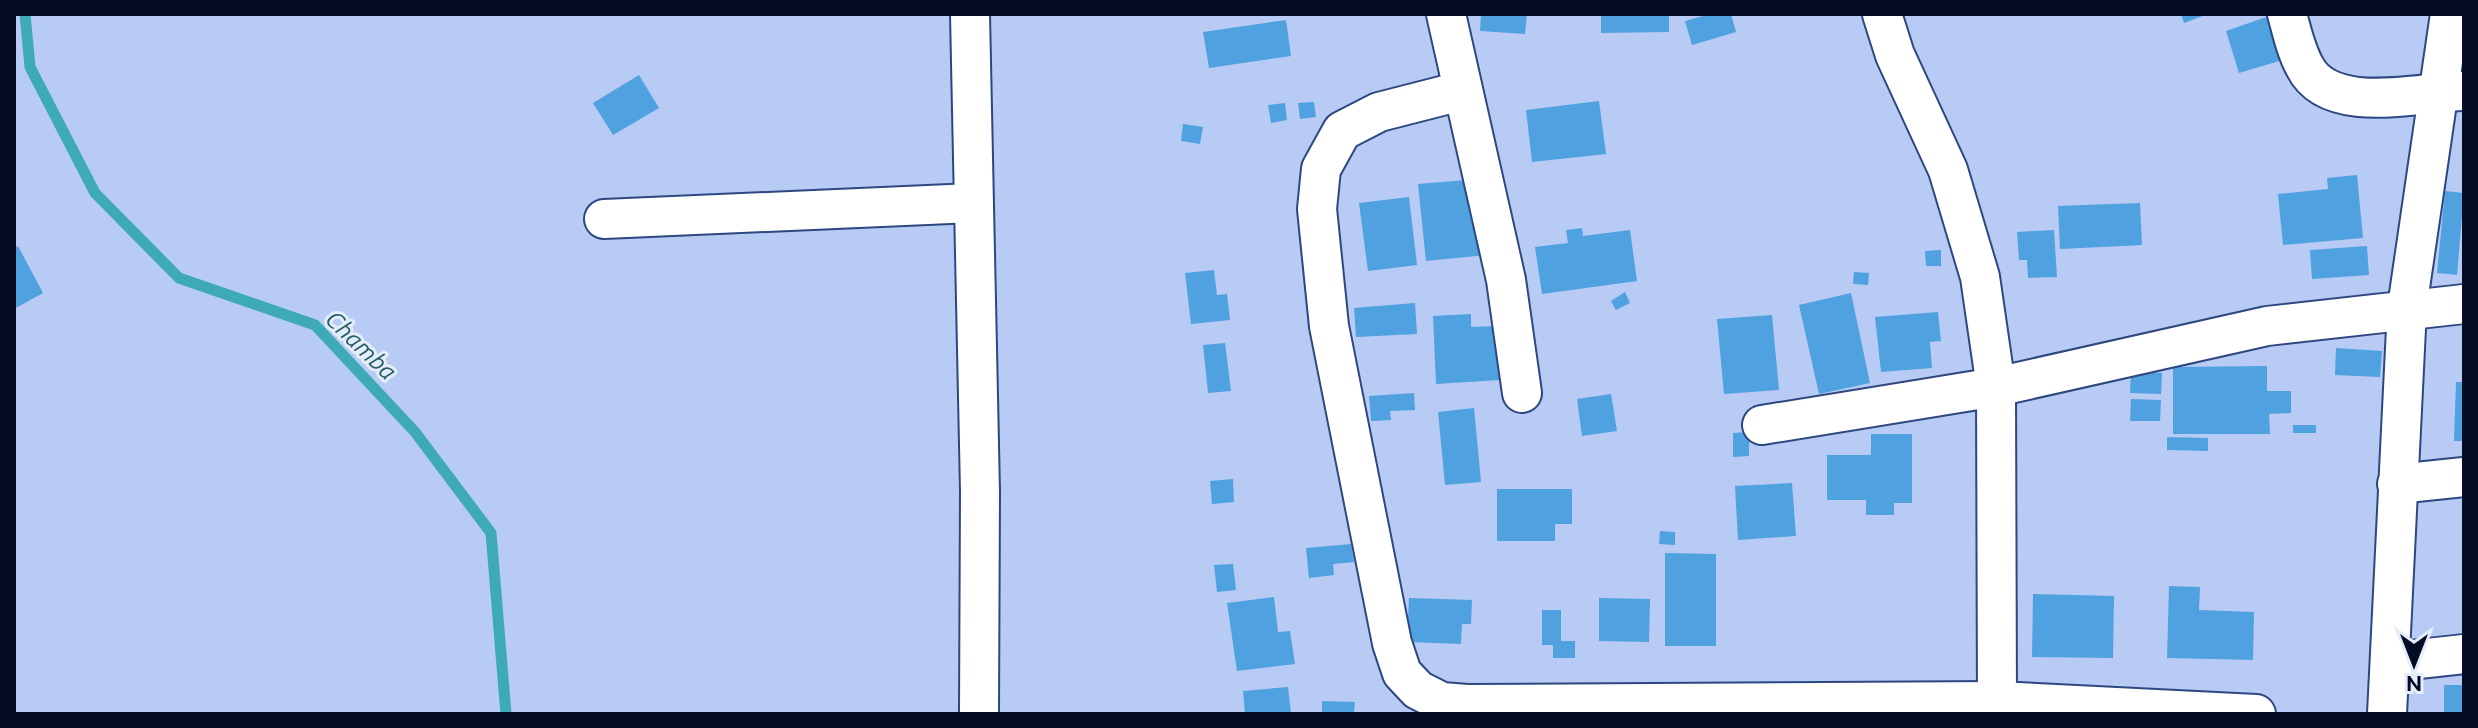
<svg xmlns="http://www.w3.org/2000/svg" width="2478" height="728" viewBox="0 0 2478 728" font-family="Ubuntu,sans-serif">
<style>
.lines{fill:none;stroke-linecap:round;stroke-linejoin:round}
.stream{stroke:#3daab5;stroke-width:11}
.building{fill:#50a1e0}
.street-casing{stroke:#2d4780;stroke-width:42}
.street{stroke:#fff;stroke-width:38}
.labels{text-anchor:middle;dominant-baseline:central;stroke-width:6;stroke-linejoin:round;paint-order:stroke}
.water-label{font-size:24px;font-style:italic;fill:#245f65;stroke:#e5ecfa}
</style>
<rect width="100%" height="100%" fill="#b7cbf4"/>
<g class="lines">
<path class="stream" d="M25 14 30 67 95 193 179 278 315 325 415 432 491 533 506 714"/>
</g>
<g class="building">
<path d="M1481 14H1527L1525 34 1480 31Z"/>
<path d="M1601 14H1669V32L1601 33Z"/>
<path d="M1710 14H1731L1736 32 1692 45 1685 21Z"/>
<path d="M2181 14H2208L2184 23Z"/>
<path d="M2272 15 2286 59 2239 73 2226 31Z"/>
<path d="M1286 20 1291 56 1209 68 1203 32Z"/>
<path d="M639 75 659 108 613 135 593 103Z"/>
<path d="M1599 101 1606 154 1532 162 1526 110Z"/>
<path d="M1314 102 1316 117 1300 119 1298 103Z"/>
<path d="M1285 103 1287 120 1271 123 1268 105Z"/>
<path d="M1183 124 1203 127 1200 144 1181 141Z"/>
<path d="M2357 175 2363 238 2283 245 2278 194 2328 189 2327 178Z"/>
<path d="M1466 180 1470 215 1483 214 1487 255 1426 261 1418 184Z"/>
<path d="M2445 191 2464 193 2457 275 2437 273Z"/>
<path d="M1409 197 1417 265 1368 271 1359 203Z"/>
<path d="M2140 203 2142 245 2060 249 2058 206Z"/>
<path d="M1582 228 1583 236 1630 230 1637 281 1542 294 1535 247 1568 243 1566 230Z"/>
<path d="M2054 230 2057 277 2028 278 2027 260H2019L2017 232Z"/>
<path d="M18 246 43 293 14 309V248Z"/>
<path d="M2367 246 2369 275 2312 279 2310 250Z"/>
<path d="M1941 250V266H1926L1925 251Z"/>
<path d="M1214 270 1217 295 1227 294 1230 320 1191 324 1185 273Z"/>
<path d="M1854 272 1869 273 1868 285 1853 284Z"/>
<path d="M1625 292 1630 303 1616 310 1611 301Z"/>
<path d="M1851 293 1870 383 1819 394 1799 305Z"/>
<path d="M1415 303 1417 334 1356 337 1354 308Z"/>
<path d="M1938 312 1941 341 1930 342 1932 368 1881 372 1875 317Z"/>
<path d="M1471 314V327L1497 326 1500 380 1436 384 1433 316Z"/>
<path d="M1772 315 1779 390 1724 394 1717 319Z"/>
<path d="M1225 343 1231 391 1208 393 1203 345Z"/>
<path d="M2336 348 2382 351 2380 377 2335 375Z"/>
<path d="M2267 366V391H2291V413L2269 414 2270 434H2173V367Z"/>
<path d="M2131 372 2162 373 2161 394 2130 393Z"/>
<path d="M2456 382H2464V441H2454Z"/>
<path d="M1414 393 1415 410 1390 411 1391 420 1371 421 1369 396Z"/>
<path d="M1611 394 1617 431 1582 436 1577 399Z"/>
<path d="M2131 399 2161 400 2160 421H2130Z"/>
<path d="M1474 408 1481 482 1445 485 1438 412Z"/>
<rect x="2293" y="425" width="23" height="8"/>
<path d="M1749 432V456L1733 457V433Z"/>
<path d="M1871 434H1912V503H1894V515H1866V500H1827V455H1871Z"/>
<path d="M2167 437 2208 438V451L2167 450Z"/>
<path d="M1233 479 1234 502 1212 504 1210 481Z"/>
<path d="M1792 483 1796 536 1738 540 1735 486Z"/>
<path d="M1497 489H1572V524H1555V541H1497Z"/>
<path d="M1660 531 1675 532V545L1659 544Z"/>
<path d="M1351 544 1354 562 1333 564 1334 575 1309 578 1306 548Z"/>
<path d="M1665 553 1716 554V646H1665Z"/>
<path d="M1233 564 1236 590 1217 592 1214 565Z"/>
<path d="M2169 586 2200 587 2199 610 2254 612 2253 660 2167 658Z"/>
<path d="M2033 594 2114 596 2113 658 2032 657Z"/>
<path d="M1274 597 1278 632 1290 631 1295 664 1237 671 1227 603Z"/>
<path d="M1409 598 1472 600 1471 624H1462L1461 644 1407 642Z"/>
<path d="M1599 598 1650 599 1649 642 1599 641Z"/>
<path d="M1542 610H1561V641H1575V658H1553V645H1542Z"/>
<rect x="2444" y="685" width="20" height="29"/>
<path d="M1288 687 1291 714H1245L1243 691Z"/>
<path d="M1322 701 1355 702 1354 714H1322Z"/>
</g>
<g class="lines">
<defs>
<g id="street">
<path d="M970 14 980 492 979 714"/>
<path d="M1446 14 1506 280 1522 393"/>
<path d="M1882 14 1895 55 1948 170 1980 277 1996 387 1997 701"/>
<path d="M2287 14C2292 32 2296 51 2305 67 2330 116 2419 92 2463 91"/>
<path d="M1461 91 1379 112 1342 131 1321 169 1317 209 1329 326 1392 643 1402 673 1418 690 1442 702 1467 704 1997 701 2256 714"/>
<path d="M604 219 973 203"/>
<path d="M1762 425 1996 387 2267 326 2464 304"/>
<path d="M2397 484 2464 477"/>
<path d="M2391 662 2464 654"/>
<path d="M2387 714 2407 308 2450 14"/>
</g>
</defs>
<use href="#street" class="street-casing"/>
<use href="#street" class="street"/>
</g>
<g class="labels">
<g class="water-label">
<text transform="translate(361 345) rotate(44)">Chamba</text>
</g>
</g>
<rect width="2478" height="728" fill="none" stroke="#040b23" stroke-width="32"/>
<g transform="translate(2414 664) rotate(180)" stroke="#e5ecfa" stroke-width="6" paint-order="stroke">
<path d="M0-6L14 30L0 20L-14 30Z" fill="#040b23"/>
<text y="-12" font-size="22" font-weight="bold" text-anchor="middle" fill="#040b23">N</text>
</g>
</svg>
